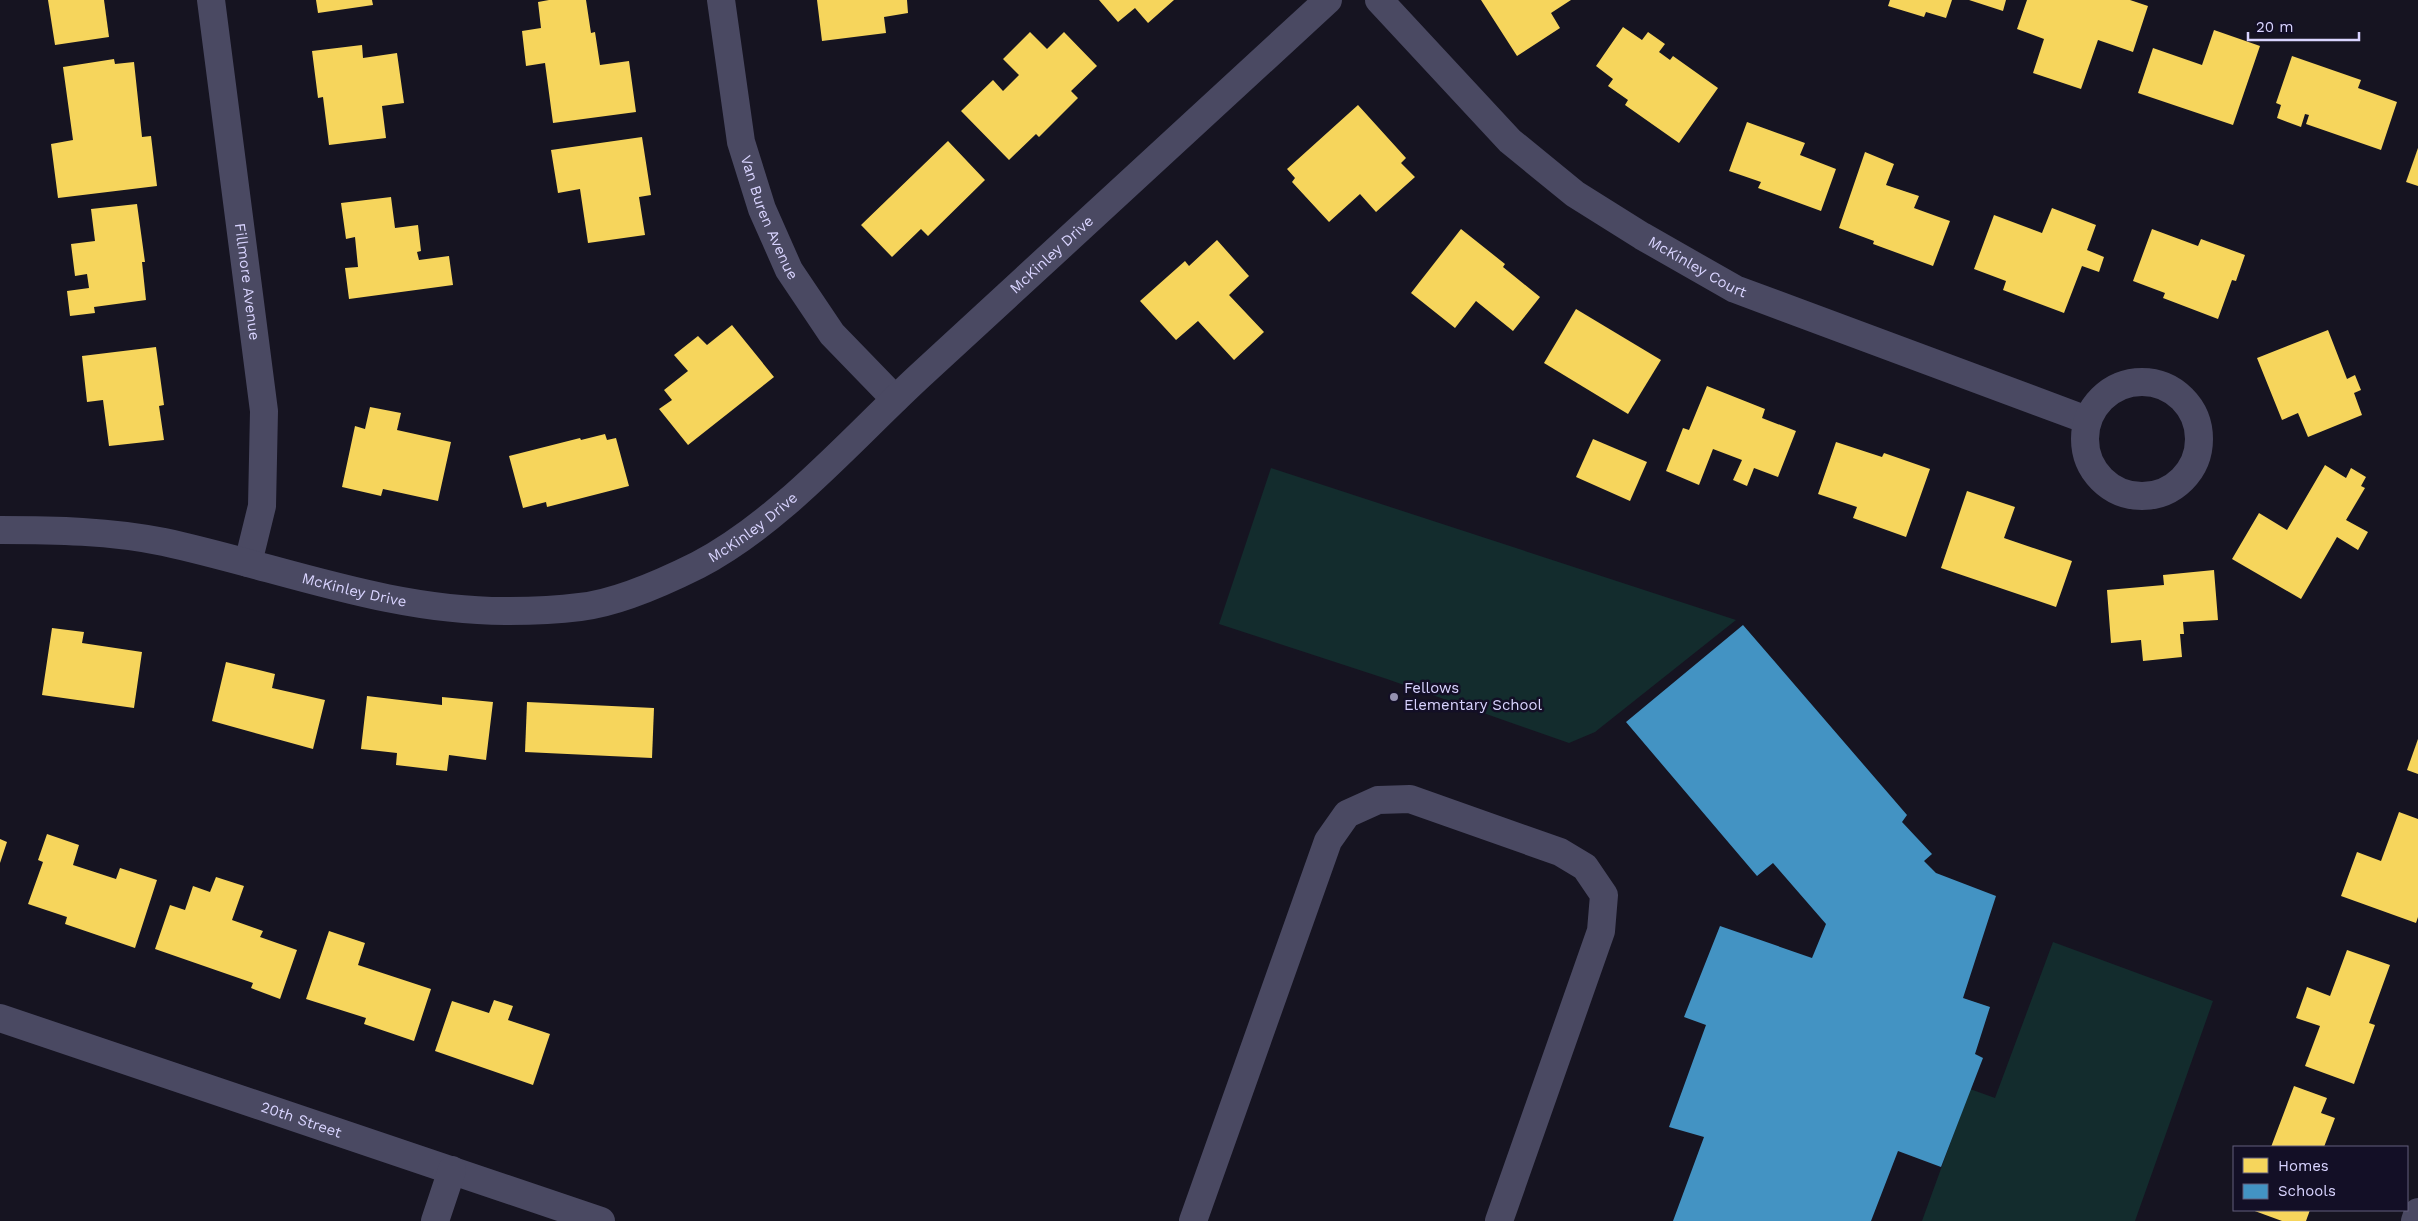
<svg xmlns="http://www.w3.org/2000/svg" width="2418" height="1221" viewBox="0 0 2418 1221" font-family="'Work Sans',sans-serif">
<style>
.green{fill:#132c2d}
.homes{fill:#f6d55c}
.schools{fill:#4393c3}
.lines{fill:none;stroke-linecap:round;stroke-linejoin:round}
.minor{stroke:#4a4962;stroke-width:28}
.poi-dot{fill:#9591b1;stroke:#130f26;stroke-width:2}
.labels{text-anchor:middle;dominant-baseline:central;stroke-width:5;stroke-linejoin:round;paint-order:stroke}
.street-label{font-size:15px;fill:#d9d4ff;stroke:#130f26}
.poi-label{font-size:15px;fill:#d9d4ff;stroke:#130f26;text-anchor:start}
</style>
<rect width="100%" height="100%" fill="#161421"/>
<g class="green">
<path d="M1271 468 1736 620 1595 732 1569 743 1387 679 1219 624Z"/>
<path d="M2053 942 2213 1001 2135 1221H1922L1970 1089 1995 1098Z"/>
</g>
<g class="homes">
<path d="M48 0H104L109 37 55 45Z"/>
<path d="M316 0H372L373 5 318 13Z"/>
<path d="M549 0H586L591 33 595 32 600 65 629 61 636 112 553 123 545 63 526 66 522 31 541 28 538 2Z"/>
<path d="M817 0H907L908 13 884 17 886 33 822 41Z"/>
<path d="M1099 0H1174L1148 23 1135 8 1118 22Z"/>
<path d="M1481 0H1571L1551 13 1560 28 1517 56Z"/>
<path d="M1890 0H1952L1946 18 1926 12 1924 17 1888 6Z"/>
<path d="M1969 0H2006L2003 11Z"/>
<path d="M2027 0H2130L2148 6 2133 52 2098 40 2081 89 2033 73 2044 39 2017 29Z"/>
<path d="M1623 27 1642 40 1648 32 1665 44 1659 52 1670 60 1673 56 1718 88 1679 143 1625 105 1628 100 1608 86 1613 79 1596 66Z"/>
<path d="M2214 30 2260 46 2233 125 2138 93 2153 48 2202 65Z"/>
<path d="M1030 32 1047 49 1064 32 1097 66 1071 91 1078 98 1039 137 1036 134 1009 160 961 111 993 80 1003 91 1019 75 1003 59Z"/>
<path d="M362 45 363 58 397 53 404 103 382 106 386 138 329 145 323 97 318 98 312 51Z"/>
<path d="M2292 56 2361 80 2358 88 2397 102 2381 150 2306 124 2309 115 2305 114 2301 127 2277 118 2281 105 2276 103Z"/>
<path d="M114 59 115 64 134 62 142 137 151 136 157 186 58 198 51 144 73 140 63 67Z"/>
<path d="M1358 105 1406 158 1401 163 1415 177 1376 212 1360 194 1329 222 1292 182 1295 178 1287 169Z"/>
<path d="M1747 122 1805 143 1800 155 1836 169 1821 211 1758 188 1761 182 1729 171Z"/>
<path d="M642 137 651 195 639 197 645 235 588 243 580 189 558 193 551 150Z"/>
<path d="M948 141 985 180 928 236 921 229 892 257 861 225Z"/>
<path d="M2418 148V186L2406 182Z"/>
<path d="M1865 152 1894 164 1886 185 1919 196 1914 208 1950 221 1933 266 1873 244 1874 241 1839 228Z"/>
<path d="M391 197 395 228 418 225 421 251 417 252 419 260 449 256 453 285 349 299 345 268 358 267 355 237 346 239 341 203Z"/>
<path d="M137 204 145 262H142L146 300 94 307 95 313 70 316 67 291 89 288 87 274 75 276 71 244 95 241 91 209Z"/>
<path d="M2052 208 2096 225 2087 250 2104 257 2099 272 2082 266 2064 313 2003 290 2006 281 1974 269 1994 215 2042 233Z"/>
<path d="M1461 229 1505 264 1503 267 1540 297 1513 331 1476 301 1455 328 1411 293Z"/>
<path d="M2152 229 2198 246 2201 239 2245 255 2236 281 2232 280 2218 319 2163 298 2165 293 2133 281Z"/>
<path d="M1217 240 1249 276 1229 295 1264 332 1234 360 1198 321 1176 340 1140 301 1185 261 1189 266Z"/>
<path d="M1576 309 1661 360 1628 414 1544 363Z"/>
<path d="M732 325 774 377 688 445 659 409 672 400 664 390 688 371 674 355 698 336 707 345Z"/>
<path d="M2328 330 2347 379 2355 375 2361 390 2354 393 2362 415 2308 437 2298 413 2282 420 2257 358Z"/>
<path d="M156 347 164 405 159 406 164 440 109 446 103 400 87 402 82 356Z"/>
<path d="M1707 386 1765 409 1762 418 1796 431 1778 477 1754 468 1747 486 1733 480 1742 460 1713 449 1699 485 1666 471 1683 428 1689 430Z"/>
<path d="M370 407 401 413 397 430 451 442 438 501 383 489 381 496 342 487 355 426 365 429Z"/>
<path d="M605 434 607 440 616 438 629 486 547 507 546 502 523 508 509 456 580 438 581 440Z"/>
<path d="M1593 439 1647 462 1630 501 1576 477Z"/>
<path d="M1836 442 1882 457 1884 453 1930 469 1906 537 1853 518 1857 507 1818 494Z"/>
<path d="M2325 465 2346 478 2351 468 2366 477 2361 486 2365 488 2346 520 2368 532 2358 550 2337 537 2301 599 2232 559 2259 513 2287 530Z"/>
<path d="M1967 491 2015 507 2004 538 2072 561 2056 607 1941 568Z"/>
<path d="M2214 570 2218 620 2183 622 2184 634H2180L2182 657 2143 661 2141 640 2111 643 2107 590 2164 585 2163 575Z"/>
<path d="M52 628 84 632 82 643 142 652 134 708 42 695Z"/>
<path d="M226 662 275 674 272 688 325 700 313 749 212 721Z"/>
<path d="M367 696 442 705V697L493 702 486 760 449 755 447 771 396 765 397 753 361 749Z"/>
<path d="M527 702 654 708 652 758 525 752Z"/>
<path d="M2418 739V774L2407 770Z"/>
<path d="M2399 812 2418 819V917L2416 923 2341 896 2357 852 2381 861Z"/>
<path d="M47 834 79 845 73 865 116 879 120 868 157 880 135 948 65 924 67 917 28 904 43 862 38 860Z"/>
<path d="M0 839 7 842 0 863Z"/>
<path d="M216 877 244 886 232 920 263 931 260 937 297 950 280 999 251 988 253 983 155 949 170 905 185 910 193 886 210 892Z"/>
<path d="M329 931 365 943 358 965 431 989 414 1041 364 1024 366 1018 306 999Z"/>
<path d="M2347 950 2390 965 2369 1023 2375 1025 2354 1084 2305 1066 2320 1026 2296 1018 2307 987 2330 996Z"/>
<path d="M494 1000 513 1006 508 1020 550 1034 533 1085 435 1051 452 1001 489 1013Z"/>
<path d="M2294 1086 2327 1098 2321 1113 2335 1118 2324 1147H2271Z"/>
<path d="M2252 1210H2310L2306 1221H2282Z"/>
</g>
<path class="schools" d="M1743 625 1907 815 1902 822 1932 854 1924 861 1936 873 1996 896 1963 998 1990 1007 1975 1054 1983 1058 1941 1167 1898 1151 1871 1221H1673L1704 1137 1669 1127 1706 1025 1684 1017 1720 926 1812 958 1826 924 1773 863 1757 876 1626 722Z"/>
<g class="lines">
<g class="minor">
<path id="s1" d="M211 0 264 411 262 506 248 563"/>
<path id="s2" d="M721 0 741 142 762 209 789 270 832 334 895 399"/>
<path id="s3" d="M1379 0 1510 141 1575 194 1642 236 1735 289 2087 420"/>
<circle cx="2142" cy="439" r="57"/>
<path id="s4" d="M0 530C55 530 110 531 164 542 279 567 390 612 509 611 532 611 557 610 580 607 617 603 664 582 698 565 782 521 854 436 924 372 1059 248 1193 124 1328 0"/>
<path id="s5" d="M0 1018 601 1221"/>
<path d="M435 1221 452 1170"/>
<path d="M1193 1221 1328 841 1347 814 1378 800 1410 799 1560 852 1585 867 1604 895 1601 931 1499 1221"/>
<path d="M2415 1221 2418 1212"/>
</g>
</g>
<circle class="poi-dot" cx="1394" cy="697" r="5"/>
<g class="labels">
<g class="street-label">
<text stroke="none"><textPath href="#s2" startOffset="224">Van Buren Avenue</textPath></text>
<text stroke="none"><textPath href="#s4" startOffset="1186">McKinley Drive</textPath></text>
<text stroke="none"><textPath href="#s3" startOffset="419">McKinley Court</textPath></text>
<text stroke="none"><textPath href="#s1" startOffset="284">Fillmore Avenue</textPath></text>
<text stroke="none"><textPath href="#s4" startOffset="781">McKinley Drive</textPath></text>
<text stroke="none"><textPath href="#s4" startOffset="361">McKinley Drive</textPath></text>
<text stroke="none"><textPath href="#s5" startOffset="318">20th Street</textPath></text>
</g>
<g class="poi-label">
<text x="1404" y="688">Fellows<tspan x="1404" dy="17">Elementary School</tspan></text>
</g>
</g>
<rect x="2233" y="1146" width="175" height="65" fill="#130f26" stroke="#625e7d"/>
<rect x="2243" y="1158" width="25" height="15" fill="#f6d55c" stroke="#625e7d"/>
<text x="2278" y="1171" font-size="15" fill="#d9d4ff">Homes</text>
<rect x="2243" y="1184" width="25" height="15" fill="#4393c3" stroke="#625e7d"/>
<text x="2278" y="1196" font-size="15" fill="#d9d4ff">Schools</text>
<path d="M2248 32v8h111v-8" fill="none" stroke="#d9d4ff" stroke-width="2.5"/>
<text x="2256" y="32" font-size="15" fill="#d9d4ff" stroke="#130f26" stroke-width="4" paint-order="stroke">20 m</text>
</svg>
